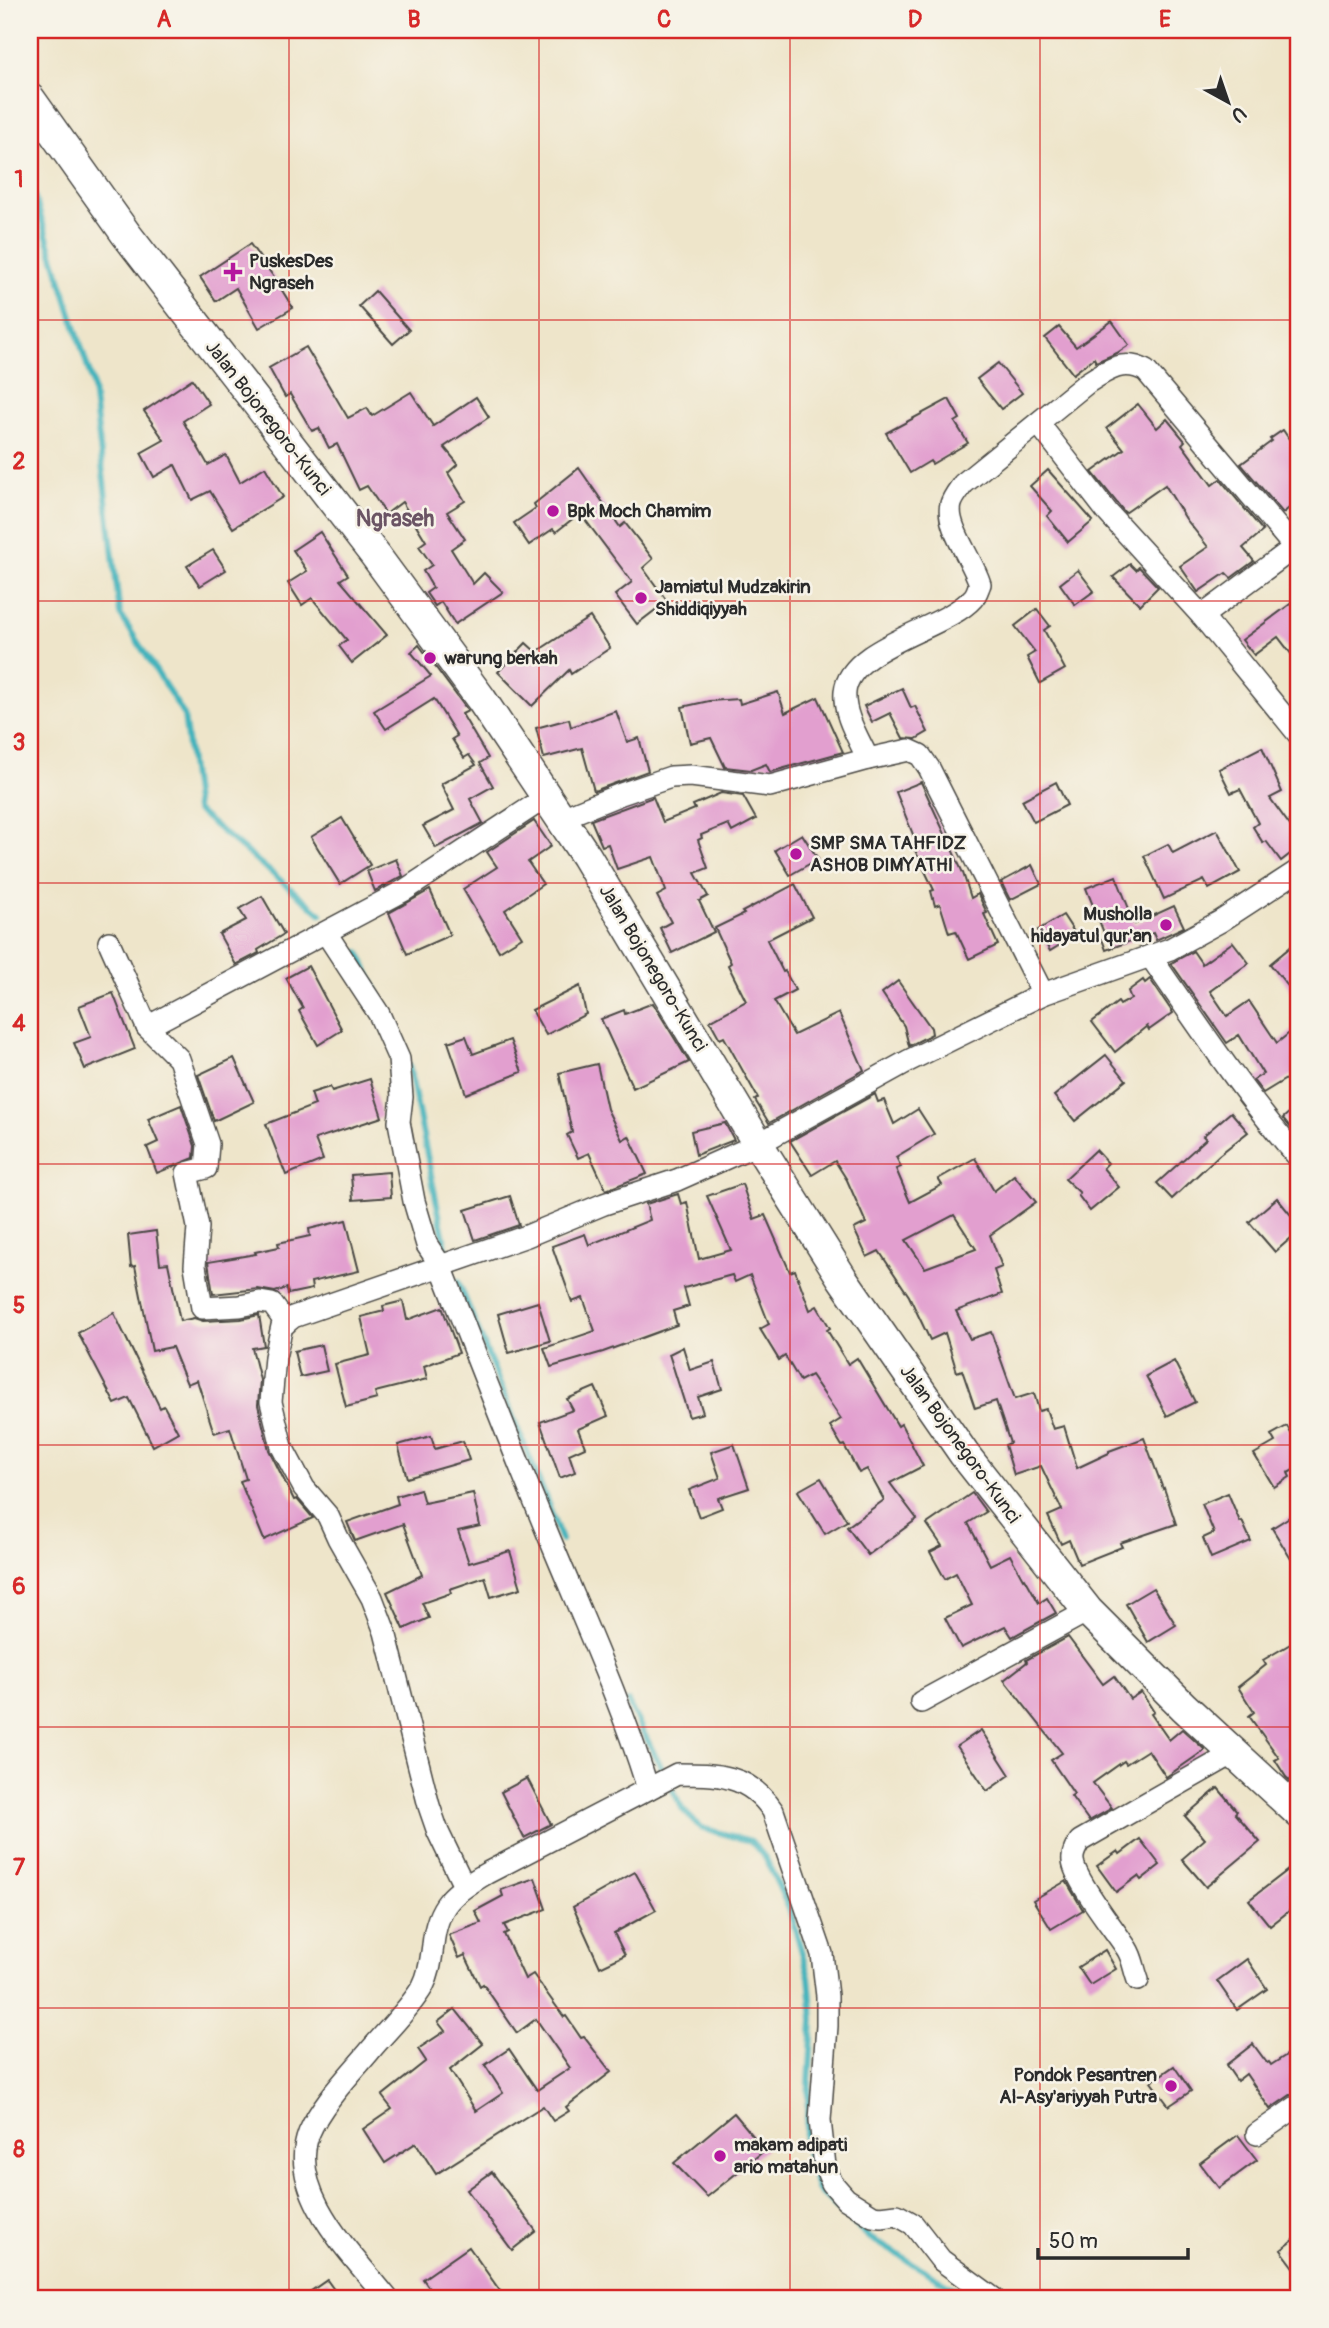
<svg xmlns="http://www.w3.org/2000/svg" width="1329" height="2328" viewBox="0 0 1329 2328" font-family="Pangolin,sans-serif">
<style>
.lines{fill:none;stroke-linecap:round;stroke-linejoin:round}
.stream{stroke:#43b3bc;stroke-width:6}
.building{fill:#e29fcf;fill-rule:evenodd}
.minor-casing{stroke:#484743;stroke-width:24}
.secondary-casing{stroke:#484743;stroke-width:33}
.minor{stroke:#fff;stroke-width:21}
.secondary{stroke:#fff;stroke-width:30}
.grid{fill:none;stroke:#d62828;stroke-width:2;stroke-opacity:0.55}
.poi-dot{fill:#b5179e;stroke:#f7f3e8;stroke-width:2.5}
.labels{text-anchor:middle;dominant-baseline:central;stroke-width:5;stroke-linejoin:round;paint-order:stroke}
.poi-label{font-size:19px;font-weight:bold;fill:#2b2b2b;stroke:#f7f3e8;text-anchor:start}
.street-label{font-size:19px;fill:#2b2b2b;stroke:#f7f3e8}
.quarter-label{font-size:23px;font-weight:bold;fill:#6b5464;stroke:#f7f3e8}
.neatline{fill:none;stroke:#d62828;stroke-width:2.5}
.grid-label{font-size:23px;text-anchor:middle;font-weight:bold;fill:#d62828}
</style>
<rect width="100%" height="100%" fill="#f7f3e8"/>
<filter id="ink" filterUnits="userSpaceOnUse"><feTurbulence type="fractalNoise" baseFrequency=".0143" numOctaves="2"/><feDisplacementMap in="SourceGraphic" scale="14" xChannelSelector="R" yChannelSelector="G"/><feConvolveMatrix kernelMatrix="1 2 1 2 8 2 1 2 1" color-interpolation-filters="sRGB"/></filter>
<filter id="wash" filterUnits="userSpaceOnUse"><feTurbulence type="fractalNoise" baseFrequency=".00686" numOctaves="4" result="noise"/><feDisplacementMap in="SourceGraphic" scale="28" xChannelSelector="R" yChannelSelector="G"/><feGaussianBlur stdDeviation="1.57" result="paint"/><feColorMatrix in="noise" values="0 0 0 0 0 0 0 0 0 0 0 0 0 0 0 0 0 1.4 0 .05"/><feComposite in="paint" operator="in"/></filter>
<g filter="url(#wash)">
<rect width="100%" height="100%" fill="#eee5ca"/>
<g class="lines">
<g class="stream">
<path d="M30 182 92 381 120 614 184 715 196 810 321 914"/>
<path d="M359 952 378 995"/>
<path d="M409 1066 448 1258"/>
<path d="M458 1281 544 1493 561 1540"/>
<path d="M628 1702 683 1810 701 1828 751 1841 766 1859 790 1911 809 1977 813 2020 805 2147 817 2189 870 2238 970 2298"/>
</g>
</g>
<g id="blocks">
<g class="building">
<path d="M250 244 273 276 293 308 259 328 236 288 216 301 200 277Z"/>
<path d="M375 291 409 330 393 344 359 306Z"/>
<path d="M1112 321 1129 345 1117 353 1096 362 1094 358 1073 374 1045 338 1059 327 1076 347Z"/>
<path d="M306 347 348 418 367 408 372 416 411 392 433 426 476 397 489 417 444 447 458 464 448 473 465 501 447 512 465 539 451 549 473 584 484 573 503 592 455 624 441 602 435 606 426 593 433 588 423 571 432 565 419 546 426 541 402 502 386 514 367 486 359 490 337 444 329 448 319 428 312 431 290 394 285 397 269 368Z"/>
<path d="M998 363 1022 393 1001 409 977 379Z"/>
<path d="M192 379 209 404 183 421 208 465 226 455 240 482 265 467 283 497 233 528 210 491 192 500 175 465 154 477 141 453 164 440 144 411Z"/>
<path d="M949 399 960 419 955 422 968 443 932 464 930 461 910 473 886 433Z"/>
<path d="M1138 404 1157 428 1167 419 1185 441 1182 444 1212 485 1220 479 1263 531 1243 548 1254 561 1231 578 1226 573 1198 592 1180 566 1208 547 1186 519 1165 485 1125 513 1092 472 1124 449 1107 428Z"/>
<path d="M1283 430 1299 454V500L1283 513 1241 464 1272 441 1270 439Z"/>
<path d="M579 468 620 527 625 523 653 559 643 568 667 601 637 624 615 595 632 582 580 513 556 532 553 529 529 545 514 523 536 508 534 504Z"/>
<path d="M1048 470 1093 521 1068 542 1047 516 1052 511 1030 486Z"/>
<path d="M320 532 348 575 340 580 387 635 352 663 339 646 347 640 312 598 302 605 288 583 307 571 293 550Z"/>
<path d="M213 550 226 570 200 586 187 566Z"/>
<path d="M1130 564 1136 570 1139 567 1158 587 1140 605 1113 577Z"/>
<path d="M1078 570 1094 591 1075 605 1060 584Z"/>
<path d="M1293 602 1299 611V664L1278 637 1254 655 1242 640Z"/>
<path d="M1037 609 1050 626 1044 630 1065 669 1040 683 1027 657 1035 652 1015 626Z"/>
<path d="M590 617 610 648 571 674 569 670 532 706 498 672 526 643 536 652Z"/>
<path d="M419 645 468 711 462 714 488 758 480 763 493 786 470 799 483 823 436 848 423 826 454 810 441 784 476 765 469 755 464 758 452 739 457 736 434 699 386 729 374 711 431 676 411 652Z"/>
<path d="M902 688 911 708 915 706 928 732 916 739 903 738 890 713 872 722 864 706Z"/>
<path d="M778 692 785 713 818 697 843 752 770 772 766 764 751 770 725 767 711 738 690 743 682 707 709 701 739 699 740 704Z"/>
<path d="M616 711 627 742 639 738 648 771 594 791 582 748 544 758 536 728 569 719 571 727Z"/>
<path d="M1262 747 1282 792 1270 798 1299 838V847L1281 861 1266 841 1263 843 1253 827 1258 823 1240 789 1231 793 1219 769Z"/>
<path d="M921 782 963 873 971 898 978 894 987 913 984 914 998 945 969 959 956 931 949 933 940 904 935 906 931 891 934 890 912 844 916 842 896 792Z"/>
<path d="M1056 782 1067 805 1034 822 1022 800Z"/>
<path d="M721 793 743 796 756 819 732 832 728 824 701 835 702 838 698 840 708 868 695 873 708 896 699 901 714 932 672 953 660 928 671 922 657 896 666 891 653 857 617 869 608 844 602 846 591 820 653 797 663 822 695 809 693 805Z"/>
<path d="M342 818 370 865 340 884 311 837Z"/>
<path d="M534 821 551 846 528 862 543 884 505 910 522 937 499 951 463 889 497 867 487 852Z"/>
<path d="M1217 830 1240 872 1209 889 1204 880 1164 899 1144 856 1168 844 1173 853Z"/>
<path d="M802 834 818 859 790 875 775 850Z"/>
<path d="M396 859 403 876 375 891 367 871Z"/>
<path d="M1032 865 1041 884 1010 900 1001 882Z"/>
<path d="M1116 876 1135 924 1174 906 1184 927 1156 940 1153 933 1106 950 1102 939 1106 938 1086 888Z"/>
<path d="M795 884 812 917 767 940 783 972 785 971 795 990 774 1001 794 1035 839 1013 864 1070 769 1123 755 1100 758 1098 724 1037 720 1039 710 1021 746 1001 728 965 731 963 715 928 744 914 742 912Z"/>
<path d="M430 890 450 935 407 954 389 913Z"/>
<path d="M262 896 284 934 258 950 259 953 236 965 219 934 246 920 239 909Z"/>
<path d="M1063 915 1076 935 1050 951 1038 930Z"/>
<path d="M1299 940V1000L1270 964Z"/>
<path d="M1233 942 1249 963 1210 991 1227 1016 1249 1001 1277 1043 1299 1025V1071L1263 1093 1253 1080 1263 1074 1239 1035 1227 1043 1171 963 1193 951 1202 964Z"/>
<path d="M308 966 342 1030 318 1045 299 1011 303 1008 286 978Z"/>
<path d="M1150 979 1173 1013 1149 1030 1147 1026 1115 1052 1092 1022 1118 1002 1120 1005 1131 999 1128 991 1143 980 1145 983Z"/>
<path d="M898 981 931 1028 932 1034 909 1046 904 1026 882 993Z"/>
<path d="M580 986 586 1014 546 1035 532 1010Z"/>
<path d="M113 993 135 1049 85 1069 74 1043 91 1037 79 1006Z"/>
<path d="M653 1003 689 1062 633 1088 601 1019 624 1010 625 1014Z"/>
<path d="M466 1036 473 1054 510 1040 522 1072 466 1094 448 1042Z"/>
<path d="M1106 1055 1126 1080 1075 1121 1054 1096Z"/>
<path d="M234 1058 254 1102 214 1121 198 1075Z"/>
<path d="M597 1064 607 1109 622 1140 629 1136 647 1174 606 1190 589 1153 578 1158 567 1135 572 1132 559 1073Z"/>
<path d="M370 1079 382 1117 315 1139 323 1160 286 1175 266 1124 315 1105 311 1093 330 1087 332 1091Z"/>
<path d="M875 1094 878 1102 884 1100 894 1124 918 1109 934 1134 896 1157 901 1167 896 1169 910 1202 942 1185 938 1179 975 1158 994 1191 1014 1175 1036 1202 990 1235 1002 1267 994 1270 1002 1294 956 1311 970 1339 991 1332 1015 1399 1034 1393 1039 1411 1046 1409 1053 1429 1064 1426 1077 1468 1109 1453V1451L1144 1438 1163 1489 1164 1488 1176 1524 1120 1543 1122 1547 1079 1564 1069 1540 1061 1544 1048 1516 1062 1510 1041 1466 1014 1475 1005 1445 1010 1443 996 1401 975 1408 962 1370 957 1372 945 1333 930 1340 909 1296 879 1251 867 1257 854 1229 866 1223 847 1180 835 1161 812 1175 790 1141ZM954 1215 976 1249 925 1268 906 1240Z"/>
<path d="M1299 1104V1138L1283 1118Z"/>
<path d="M181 1105 195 1146 194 1158 157 1173 147 1147 158 1142 148 1119Z"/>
<path d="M1231 1112 1248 1132 1219 1155 1172 1199 1157 1183 1206 1139 1203 1136Z"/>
<path d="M725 1123 734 1140 696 1155 691 1131Z"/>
<path d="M1096 1150 1108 1163 1103 1168 1119 1187 1090 1211 1078 1195 1080 1193 1065 1179Z"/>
<path d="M389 1172 391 1197 353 1200 351 1175Z"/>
<path d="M742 1184 754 1219 765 1215 790 1272 795 1270 810 1310 817 1306 830 1328 827 1330 848 1364 857 1358 898 1426 901 1424 923 1466 890 1483 917 1519 868 1555 847 1527 884 1500 867 1469 859 1473 844 1445 842 1446 830 1426 841 1419 811 1375 800 1381 785 1356 779 1360 760 1329 769 1324 750 1275 735 1282 732 1275 684 1288 689 1306 673 1311 677 1325 603 1352 551 1367 544 1348 595 1331 583 1298 572 1302 552 1246 585 1234 589 1245 650 1220 646 1204 678 1194 681 1204 687 1202 699 1259 731 1250 707 1196Z"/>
<path d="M510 1196 519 1225 475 1240 465 1210Z"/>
<path d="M1277 1198 1299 1225V1231L1275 1252 1249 1222Z"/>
<path d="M346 1220 359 1271 311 1282 312 1289 288 1294 287 1288 275 1292 258 1289 213 1294 208 1262 256 1254 255 1252 279 1247 278 1243 310 1236 309 1229Z"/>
<path d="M156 1231 160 1264 168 1263 180 1321 194 1318 203 1321 241 1319 259 1315 264 1346 252 1348 260 1380 258 1405 269 1450 294 1500 297 1499 313 1518 264 1540 240 1481 246 1479 230 1428 214 1433 197 1380 187 1384 172 1347 152 1351 135 1266 131 1267 128 1235Z"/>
<path d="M403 1301 407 1320 442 1307 459 1353 424 1366 427 1379 375 1392 377 1399 346 1407 335 1364 370 1355 361 1317 384 1311 383 1306Z"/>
<path d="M538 1302 550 1341 509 1353 498 1314Z"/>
<path d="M114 1313 160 1408 164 1406 178 1432 153 1446 129 1398 115 1404 78 1333Z"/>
<path d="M321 1345 327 1371 300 1377 294 1351Z"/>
<path d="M683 1347 690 1370 714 1362 722 1389 698 1397 703 1413 689 1417 669 1354Z"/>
<path d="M1174 1361 1195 1402 1167 1416 1146 1376Z"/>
<path d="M595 1387 608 1416 578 1429 585 1447 569 1454 575 1472 560 1478 540 1422 573 1410 567 1399Z"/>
<path d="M1287 1426 1299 1448V1467L1288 1473 1290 1477 1274 1487 1254 1454 1275 1442 1271 1435Z"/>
<path d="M431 1436 435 1449 463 1441 469 1460 407 1478 398 1445Z"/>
<path d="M734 1444 749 1488 718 1498 722 1508 699 1517 689 1490 720 1478 711 1452Z"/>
<path d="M821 1478 847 1521 825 1534 798 1491Z"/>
<path d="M420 1489 424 1503 473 1493 480 1526 458 1531 469 1563 510 1551 521 1588 491 1597 485 1577 450 1589 451 1593 422 1603 429 1618 404 1629 387 1592 422 1575 403 1524 355 1541 347 1522 398 1504 396 1496Z"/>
<path d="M972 1493 986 1512 968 1523 990 1565 1010 1555 1023 1579 1025 1578 1039 1603 1047 1598 1056 1613 1012 1637 1005 1626 961 1648 945 1618 972 1605 956 1573 945 1579 930 1552 942 1546 927 1524Z"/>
<path d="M1228 1493 1240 1522 1242 1521 1251 1541 1211 1558 1203 1538 1214 1533 1202 1504Z"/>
<path d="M1299 1511V1572L1272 1528Z"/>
<path d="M1153 1588 1176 1625 1148 1642 1126 1604Z"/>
<path d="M1068 1637 1103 1684 1114 1676 1130 1699 1141 1692 1154 1712 1151 1714 1169 1740 1182 1729 1205 1750 1166 1777 1148 1750 1126 1764 1124 1761 1093 1783 1112 1808 1089 1821 1071 1796 1074 1794 1051 1760 1062 1753 1004 1680 1027 1662 1026 1660Z"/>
<path d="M1299 1639V1789L1286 1777 1275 1760 1279 1758 1249 1716 1254 1712 1238 1687 1266 1665 1263 1660Z"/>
<path d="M981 1730 1010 1775 987 1791 957 1746Z"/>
<path d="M527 1778 551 1824 524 1838 501 1792Z"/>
<path d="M1218 1788 1237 1811 1235 1813 1260 1842 1206 1887 1182 1859 1205 1839 1185 1816Z"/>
<path d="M1140 1839 1160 1865 1141 1880 1138 1876 1116 1892 1097 1866 1118 1851 1120 1854Z"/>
<path d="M1288 1870 1299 1884V1903L1270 1926 1249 1900Z"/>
<path d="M635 1872 656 1910 614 1933 625 1955 600 1967 573 1907Z"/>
<path d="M535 1878 546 1909 504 1925 508 1932 504 1934 525 1979 533 1974 564 2017 566 2016 581 2038 584 2037 611 2072 566 2107 569 2111 553 2121 543 2106 436 2174 416 2143 385 2163 363 2129 392 2109 382 2096 426 2061 418 2049 445 2031 438 2022 455 2009 483 2044 450 2070 476 2111 503 2093 485 2065 509 2049 537 2090 570 2068 536 2019 517 2033 483 1984 480 1986 465 1955 459 1958 449 1935 481 1923 475 1911 503 1896 501 1890Z"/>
<path d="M1066 1881 1083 1910 1051 1929 1033 1900Z"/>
<path d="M1105 1950 1116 1969 1090 1985 1078 1967Z"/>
<path d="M1247 1959 1267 1989 1237 2010 1217 1981Z"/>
<path d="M1253 2044 1267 2063 1269 2062 1271 2065 1299 2047V2092L1292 2094 1270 2109 1246 2074 1237 2081 1226 2065Z"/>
<path d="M1174 2066 1191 2091 1169 2106 1151 2082Z"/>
<path d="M734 2113 765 2150 707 2197 674 2163Z"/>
<path d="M1238 2135 1257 2160 1219 2188 1200 2163Z"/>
<path d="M492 2172 536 2231 512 2250 467 2190Z"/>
<path d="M1299 2236V2274L1281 2250Z"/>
<path d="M469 2247 505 2298H436L423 2279Z"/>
<path d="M327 2280 340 2298H301Z"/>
</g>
</g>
</g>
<g filter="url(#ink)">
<use href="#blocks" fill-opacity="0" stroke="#484743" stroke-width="2"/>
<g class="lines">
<defs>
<g id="minor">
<path d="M1039 424 1108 513 1202 616 1299 735"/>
<path d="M1202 616 1299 544"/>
<path d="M868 759C859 739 843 715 845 692 849 646 946 629 973 598 977 594 978 588 980 584 973 560 945 526 951 504 953 497 959 490 963 484L1087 383C1107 370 1124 358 1146 371L1295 548"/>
<path d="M562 818 621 794 671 777 691 776 770 786 868 759 909 750 920 755 929 768 1043 994"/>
<path d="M326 933 379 1014 399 1059 402 1097 399 1122 414 1201 427 1245 441 1266C476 1355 510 1444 547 1532 582 1617 621 1701 648 1789"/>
<path d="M109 942 147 1027 179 1059 208 1144 206 1168 187 1173 198 1227 195 1266 202 1308 240 1306 260 1302 272 1304 286 1323"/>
<path d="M1150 956C1198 1025 1244 1095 1299 1158"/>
<path d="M147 1027 405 890 548 796"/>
<path d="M921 1702 1088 1611"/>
<path d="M464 1886 438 1832 429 1806 385 1632 372 1598 338 1538 328 1516 304 1488 282 1447 271 1402 275 1357 282 1326 293 1317 527 1236 604 1204 677 1180 758 1144 908 1061 1043 994 1170 949 1221 921 1299 870"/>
<path d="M1138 1980C1134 1970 1133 1958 1127 1949 1115 1930 1075 1881 1073 1861 1072 1853 1076 1847 1080 1841L1234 1753"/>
<path d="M1257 2134 1299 2105"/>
<path d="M387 2298C354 2256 286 2192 309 2133 322 2103 348 2077 369 2052 386 2031 409 2010 423 1986 430 1973 431 1959 433 1945 437 1904 453 1893 487 1873L677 1774C717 1774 749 1774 773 1811L822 1954 827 1996V2026L820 2120 825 2166 832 2183 846 2199 873 2216 881 2217 897 2215 913 2224 941 2260 993 2298"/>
</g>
<path id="secondary" d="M30 99 126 234 375 555 481 699 586 856 758 1144 842 1278 964 1454 1088 1611 1184 1707 1299 1813"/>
</defs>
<use href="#minor" class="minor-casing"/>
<use href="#secondary" class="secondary-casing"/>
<use href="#minor" class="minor"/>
<use href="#secondary" class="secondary"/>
</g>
</g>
<path class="grid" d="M289 30V2298M539 30V2298M790 30V2298M1040 30V2298M30 320H1299M30 601H1299M30 883H1299M30 1164H1299M30 1445H1299M30 1727H1299M30 2008H1299"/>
<g class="poi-dot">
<path d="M229.5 261.5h7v7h7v7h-7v7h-7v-7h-7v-7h7z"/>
<circle cx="553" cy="511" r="7"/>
<circle cx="641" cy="598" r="7"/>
<circle cx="430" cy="658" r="7"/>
<circle cx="796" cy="854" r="7"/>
<circle cx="1166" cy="925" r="7"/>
<circle cx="1171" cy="2086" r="7"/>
<circle cx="720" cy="2156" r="7"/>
</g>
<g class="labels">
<g class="poi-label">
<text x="249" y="261">PuskesDes<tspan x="249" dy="22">Ngraseh</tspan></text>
<text x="567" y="511">Bpk Moch Chamim</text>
<text x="655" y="587">Jamiatul Mudzakirin<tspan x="655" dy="22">Shiddiqiyyah</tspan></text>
<text x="444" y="658">warung berkah</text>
<text x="810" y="843">SMP SMA TAHFIDZ<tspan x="810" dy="22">ASHOB DIMYATHI</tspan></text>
<text x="1152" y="914" text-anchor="end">Musholla<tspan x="1152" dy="22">hidayatul qur'an</tspan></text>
<text x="1157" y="2075" text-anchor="end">Pondok Pesantren<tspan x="1157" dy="22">Al-Asy'ariyyah Putra</tspan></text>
<text x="734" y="2145">makam adipati<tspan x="734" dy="22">ario matahun</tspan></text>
</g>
<g class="street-label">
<text transform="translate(268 418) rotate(52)">Jalan Bojonegoro-Kunci</text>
<text transform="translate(653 968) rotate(59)">Jalan Bojonegoro-Kunci</text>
<text transform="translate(960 1444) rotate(54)">Jalan Bojonegoro-Kunci</text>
</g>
<g class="quarter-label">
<text x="395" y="518">Ngraseh</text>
</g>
</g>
<rect width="1329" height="2328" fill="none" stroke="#f7f3e8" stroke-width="77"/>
<g transform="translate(1228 102) rotate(140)" stroke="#f7f3e8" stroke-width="5" paint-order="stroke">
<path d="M0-5L12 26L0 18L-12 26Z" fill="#2b2b2b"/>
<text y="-10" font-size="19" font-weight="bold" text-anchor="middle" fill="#2b2b2b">U</text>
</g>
<path d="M1038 2248v10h150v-10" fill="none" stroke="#2b2b2b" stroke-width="3.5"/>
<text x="1049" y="2248" font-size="21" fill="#2b2b2b" stroke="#f7f3e8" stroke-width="5" paint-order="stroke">50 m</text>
<rect x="38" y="38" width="1252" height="2252" class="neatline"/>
<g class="grid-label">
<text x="164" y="27">A</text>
<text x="414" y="27">B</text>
<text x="664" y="27">C</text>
<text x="915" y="27">D</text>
<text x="1165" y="27">E</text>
<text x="19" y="187">1</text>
<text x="19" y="469">2</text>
<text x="19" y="750">3</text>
<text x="19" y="1031">4</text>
<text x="19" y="1313">5</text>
<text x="19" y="1594">6</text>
<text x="19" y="1875">7</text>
<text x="19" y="2157">8</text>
</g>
</svg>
